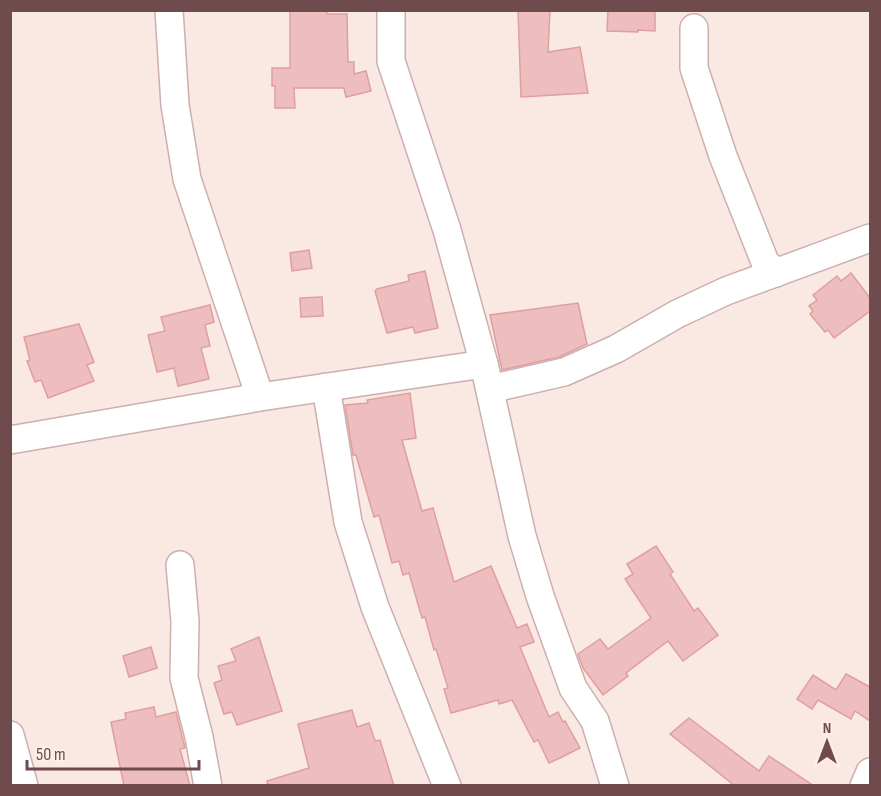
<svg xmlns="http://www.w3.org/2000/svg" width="881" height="796" viewBox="0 0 881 796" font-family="'Sofia Sans Condensed',sans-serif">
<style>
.building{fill:#eebdbe;stroke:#df9fa1;stroke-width:1.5}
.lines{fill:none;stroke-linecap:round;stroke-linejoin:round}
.minor-casing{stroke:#cdafaf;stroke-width:30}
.minor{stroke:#fff;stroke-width:27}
</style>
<rect width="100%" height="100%" fill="#fae8e3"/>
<g class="building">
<path d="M290 10H327V14H347L348 62H354V74L366 71 371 91 346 97 344 88H294L295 108H275V86H272V68H290Z"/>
<path d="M518 10H550L548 52 580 47 588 93 521 97Z"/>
<path d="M608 10H655V31L638 30V32L607 31Z"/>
<path d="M309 250 312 268 292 271 290 253Z"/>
<path d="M425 271 438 328 415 333 413 327 387 333 375 291 377 289 409 281 408 275Z"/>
<path d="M851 273 870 298V311L834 338 828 330 825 332 810 314 813 311 809 306 817 300 813 295 837 276 841 281Z"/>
<path d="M322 297 323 316 301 317 300 298Z"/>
<path d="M578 303 587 344 559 357 502 370 490 315Z"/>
<path d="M210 305 214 322 205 325 210 346 201 348 209 379 178 386 174 368 157 372 148 335 165 331 161 317Z"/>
<path d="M79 324 94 362 87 365 94 381 48 398 41 380 35 382 27 361 30 360 24 337Z"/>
<path d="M410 393 416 438 402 440 422 511 433 508 454 582 491 566 517 628 527 624 534 642 520 647 549 717 558 712 563 722 565 721 580 748 560 758 549 763 538 740 534 742 512 700 499 704 498 700 451 713 444 689 448 688 436 649 434 650 425 617 422 618 409 573 403 575 399 561 392 563 379 515 374 517 356 455H353L345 405 368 403 367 400Z"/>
<path d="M656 546 673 572 670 574 694 611 698 608 718 635 683 661 668 641 626 673 628 676 603 695 583 668 578 654 600 639 608 649 651 618 625 579 633 574 627 564Z"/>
<path d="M259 637 282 711 237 725 232 712 224 714 214 683 222 680 218 666 236 661 231 649Z"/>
<path d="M151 647 157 668 129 677 123 656Z"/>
<path d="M846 674 870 687V721L855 711 851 719 818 700 812 709 797 699 813 675 836 690Z"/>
<path d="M154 707 156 717 176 712 185 748 180 749 190 786H124L111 722 126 719 125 713Z"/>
<path d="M352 710 357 727 369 723 375 741 380 740 394 786H268L267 781 309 768 298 724Z"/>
<path d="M689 718 759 771 769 756 814 786H735L670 734Z"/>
</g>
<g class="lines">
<defs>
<g id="minor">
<path d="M169 10 175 105 187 179 260 397"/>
<path d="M391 10V61L447 230 484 364 522 536 540 596 573 688 595 721 615 786"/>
<path d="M694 28V68L723 156 765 262 776 273"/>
<path d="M326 387 348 522 375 607 447 786"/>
<path d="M490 389 564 372 616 349 677 314 726 291 870 238"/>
<path d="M10 440 260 397 484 364"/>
<path d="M180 565 185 621 184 678 199 737 208 786"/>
<path d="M10 735 24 786"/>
<path d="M864 786 870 772"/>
</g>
</defs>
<use href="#minor" class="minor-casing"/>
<use href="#minor" class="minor"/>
</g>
<rect width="881" height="796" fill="none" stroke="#704b4e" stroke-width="24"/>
<g transform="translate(827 742)" stroke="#feede9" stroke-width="4.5" paint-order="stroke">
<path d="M0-4.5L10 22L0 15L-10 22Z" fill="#704b4e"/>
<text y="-9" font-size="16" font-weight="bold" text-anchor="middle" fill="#704b4e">N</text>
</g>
<path d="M27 760v9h172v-9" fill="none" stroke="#704b4e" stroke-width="3"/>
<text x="36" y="760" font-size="18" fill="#704b4e" stroke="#feede9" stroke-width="4.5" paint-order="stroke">50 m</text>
</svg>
